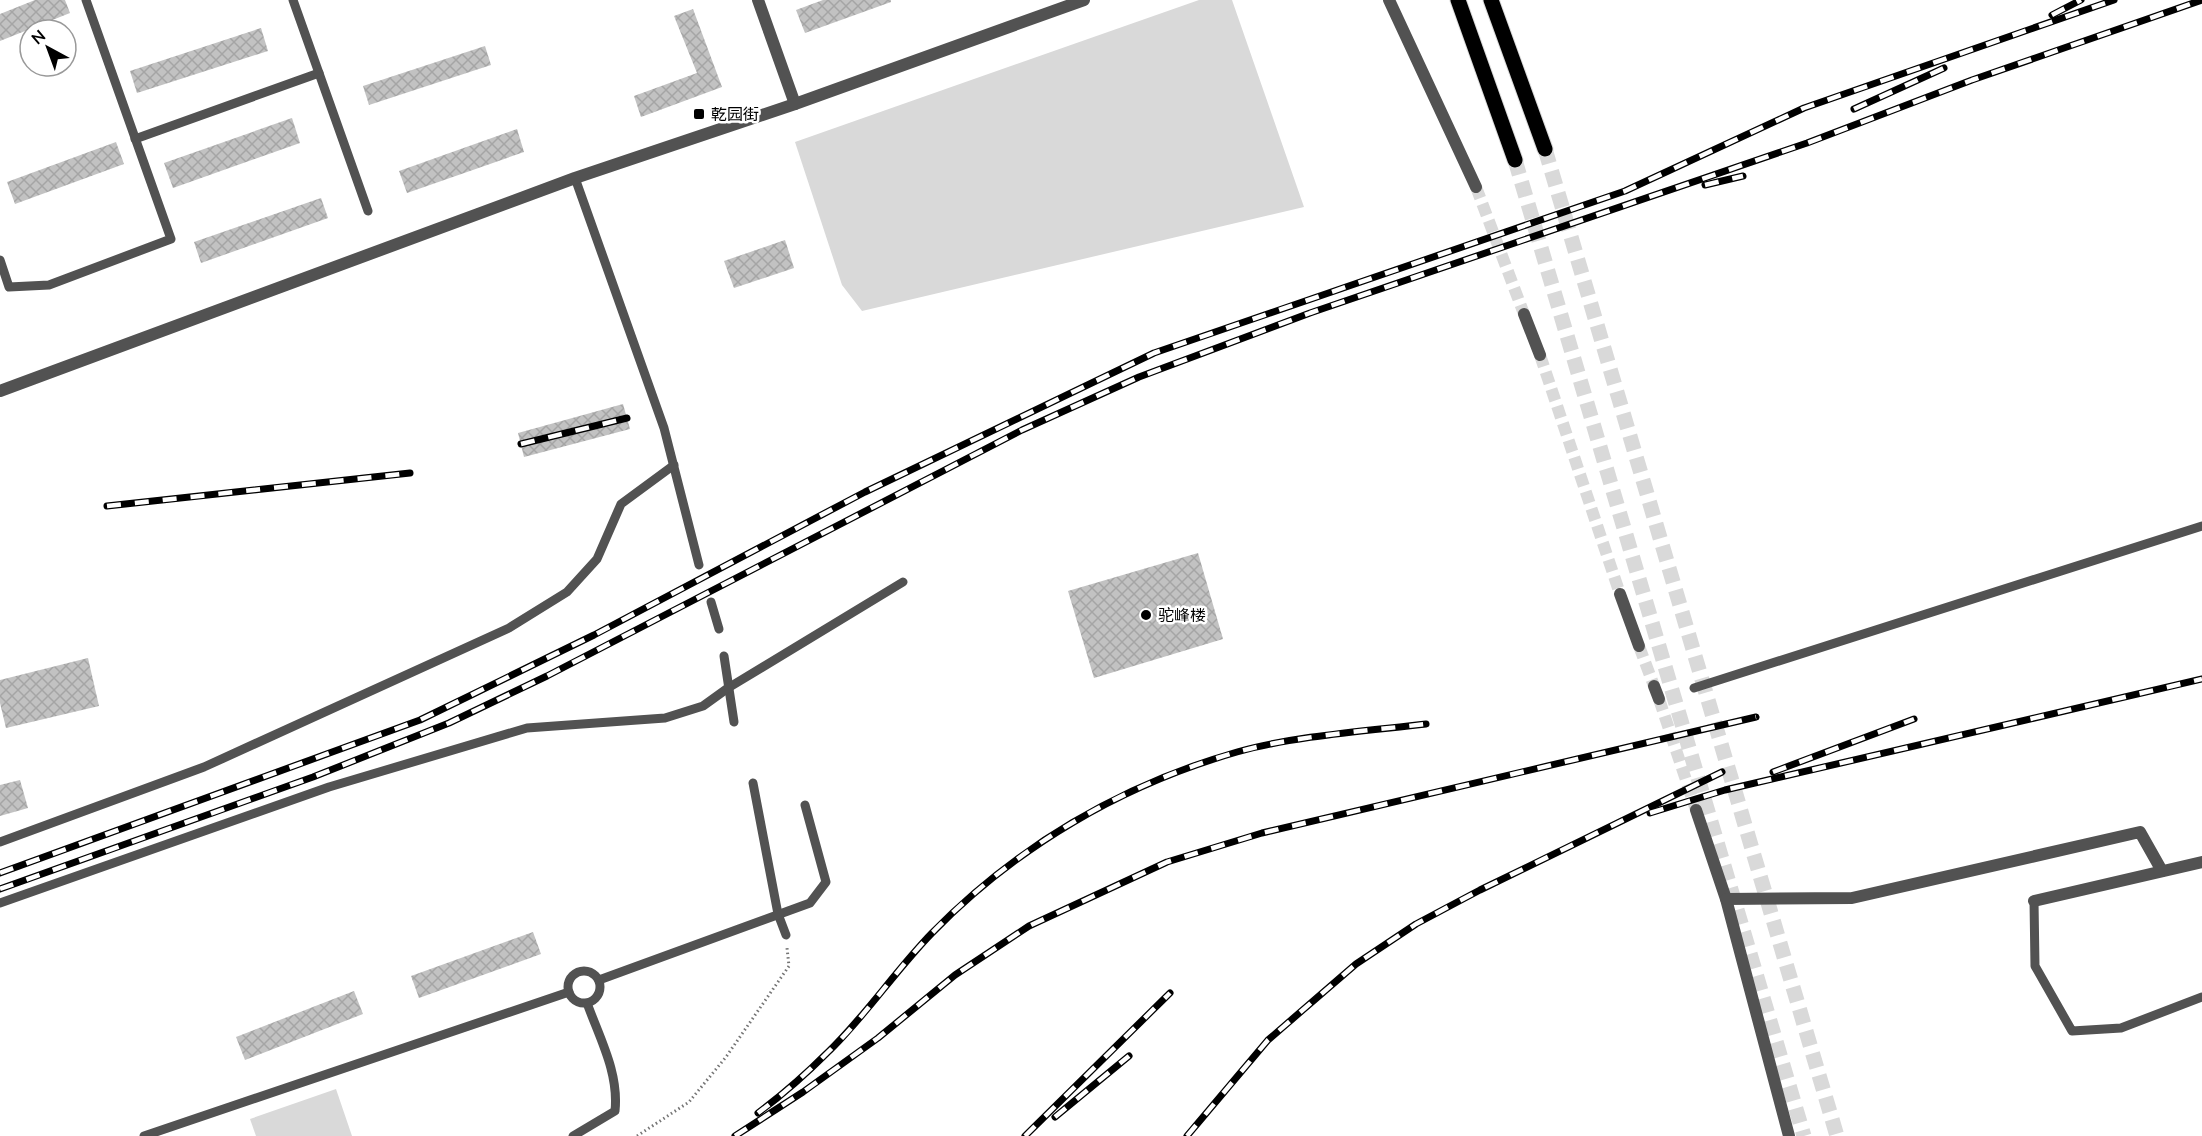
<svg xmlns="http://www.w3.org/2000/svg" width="2202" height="1136" viewBox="0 0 2202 1136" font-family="Mulish,'Noto Sans SC',sans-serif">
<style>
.park{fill:#d9d9d9}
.building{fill:url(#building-cross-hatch)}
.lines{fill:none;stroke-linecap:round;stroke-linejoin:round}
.tertiary-tunnel{stroke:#d9d9d9;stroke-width:12;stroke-dasharray:12 6;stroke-linecap:butt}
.primary-tunnel{stroke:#d9d9d9;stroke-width:15;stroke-dasharray:15 8;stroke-linecap:butt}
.primary-casing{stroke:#dbdbdb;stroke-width:17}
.path{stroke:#747474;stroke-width:3;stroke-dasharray:1.5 3;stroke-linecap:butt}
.service{stroke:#525252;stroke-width:9}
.minor{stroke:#525252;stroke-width:12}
.tertiary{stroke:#525252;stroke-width:12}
.primary{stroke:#000;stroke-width:15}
.rail-casing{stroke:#000;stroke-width:7}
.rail{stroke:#fff;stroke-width:4.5;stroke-dasharray:14;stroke-linecap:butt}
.poi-dot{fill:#000;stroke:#fff;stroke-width:2}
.labels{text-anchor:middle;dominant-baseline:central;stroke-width:5;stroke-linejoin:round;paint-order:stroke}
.poi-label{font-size:16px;fill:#000;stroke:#fff;text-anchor:start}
</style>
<defs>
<pattern id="building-cross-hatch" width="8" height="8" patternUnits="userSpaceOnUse" patternTransform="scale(1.5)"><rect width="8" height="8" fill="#c2c2c2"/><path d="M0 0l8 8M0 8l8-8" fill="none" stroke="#a5a5a5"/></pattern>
</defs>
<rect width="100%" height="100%" fill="#fff"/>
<g class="park">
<path d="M1199 0H1232L1304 207 862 311 842 285 795 142Z"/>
<path d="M336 1089 352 1136H256L250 1119Z"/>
</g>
<g class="building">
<path d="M35 0H65L70 13 0 41V14Z"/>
<path d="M823 0H891V2L805 33 796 10Z"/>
<path d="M693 9 722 87 641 117 634 96 697 73 674 16Z"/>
<path d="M261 28 268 51 137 93 130 71Z"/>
<path d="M485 46 491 65 369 105 363 86Z"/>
<path d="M292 118 300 143 173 188 164 163Z"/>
<path d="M517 129 524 152 407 193 399 171Z"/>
<path d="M116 142 124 164 15 204 7 182Z"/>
<path d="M321 198 328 218 201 263 194 242Z"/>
<path d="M785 240 794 268 734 288 724 261Z"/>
<path d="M623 404 630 429 524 457 518 433Z"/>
<path d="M1198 553 1223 639 1094 678 1068 591Z"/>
<path d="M88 658 99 706 6 728 0 703V680Z"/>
<path d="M20 780 28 808 0 816V785Z"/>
<path d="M533 932 541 954 419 998 411 976Z"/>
<path d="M354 991 363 1014 245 1060 236 1037Z"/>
</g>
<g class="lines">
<g class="tertiary-tunnel">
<path d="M1476 187 1524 314"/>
<path d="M1540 355 1620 594"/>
<path d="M1639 646 1654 686"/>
<path d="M1659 699 1696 810"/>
</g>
<g class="primary-tunnel">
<path d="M1545 149 1837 1136"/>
<path d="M1515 160 1804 1136"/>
</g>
<defs>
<g id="primary">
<path d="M1458 0 1515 160"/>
<path d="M1491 0 1545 149"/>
</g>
</defs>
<use href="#primary" class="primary-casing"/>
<path class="path" d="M637 1136 689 1102 726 1057 789 966 787 948"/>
<g class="service">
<path d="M293 0 368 211"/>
<path d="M135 139 319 73"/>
<path d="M575 178 664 428 699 565"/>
<path d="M0 260 9 287 49 285 171 239 86 0"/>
<path d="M711 602 719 629"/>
<path d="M724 656 734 722"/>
<path d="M1694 688 2202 526"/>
<path d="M753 783 778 914 786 935"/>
<path d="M0 842 204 767 509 628 567 592 597 559 621 504 674 465"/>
<path d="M2034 901 2035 966 2072 1031 2121 1028 2202 997"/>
<path d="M0 903 329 787 527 728 665 718 703 706 728 688 903 582"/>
<circle cx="584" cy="987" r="16"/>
<path d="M599 980 810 903 826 882 805 805"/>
<path d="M144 1136 569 992"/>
<path d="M573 1136 615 1111C619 1073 600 1039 587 1003"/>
</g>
<g class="minor">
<path d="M758 0 795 104"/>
<path d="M1389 0 1476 187"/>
<path d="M1696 810 1726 899 1789 1136"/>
<path d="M1726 899 1852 898 2140 832 2162 871"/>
<path d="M2034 901 2202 862"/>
</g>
<g class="tertiary">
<path d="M1524 314 1540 355"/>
<path d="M0 391 575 178 795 104 1084 0"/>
<path d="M1620 594 1639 646"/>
<path d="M1654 686 1659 699"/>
</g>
<use href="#primary" class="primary"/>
<defs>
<g id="rail">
<path d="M2052 15 2081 0"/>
<path d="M1854 109 1944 68"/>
<path d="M1705 185 1743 176"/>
<path d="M521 444 627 418"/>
<path d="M107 506 410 473"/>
<path d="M1773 772 1914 719"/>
<path d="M1650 813 1725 790 2202 679"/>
<path d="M0 873 420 720 594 635 865 492 1154 353 1625 191 1804 108 2114 0"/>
<path d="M0 889 313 777 449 723 547 676 1022 430 1139 377 1310 313 1807 143 1972 80 2202 0"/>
<path d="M758 1113C782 1095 806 1074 827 1053 864 1018 895 971 932 933 1016 847 1121 785 1237 752 1294 736 1366 731 1426 724"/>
<path d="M1055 1117 1129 1056"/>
<path d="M735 1136 803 1092 878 1038 955 975 1029 926 1167 862 1262 833 1756 717"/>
<path d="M1025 1136 1170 993"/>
<path d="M1187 1136 1268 1040 1356 964 1416 924 1480 890 1722 772"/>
</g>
</defs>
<use href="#rail" class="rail-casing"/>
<use href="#rail" class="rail"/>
</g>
<g class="poi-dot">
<rect x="693" y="108" width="12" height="12" rx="3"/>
<circle cx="1146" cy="615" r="6"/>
</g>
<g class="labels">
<g class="poi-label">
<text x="711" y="114">乾园街</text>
<text x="1158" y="615">驼峰楼</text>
</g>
</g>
<g transform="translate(48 48) rotate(319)"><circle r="28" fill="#ffffff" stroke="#999999" stroke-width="1.5"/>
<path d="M0-4.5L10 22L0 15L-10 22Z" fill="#000000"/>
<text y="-9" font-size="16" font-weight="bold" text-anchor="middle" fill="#000000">N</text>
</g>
</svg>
